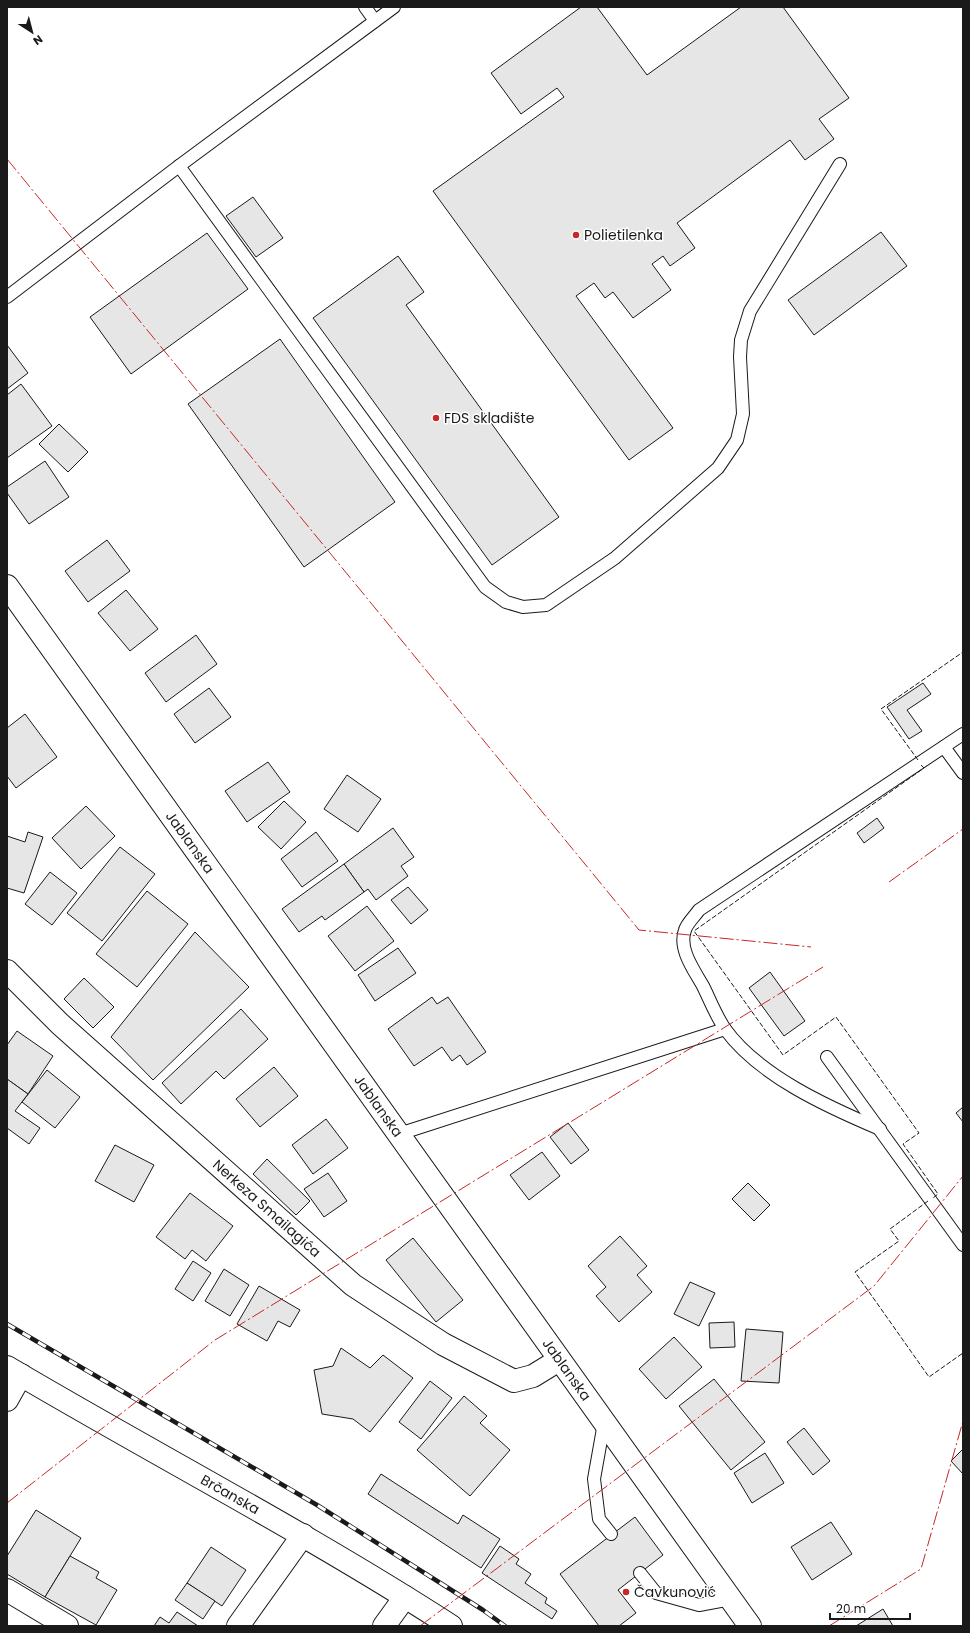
<svg xmlns="http://www.w3.org/2000/svg" width="970" height="1633" viewBox="0 0 970 1633" font-family="Poppins,sans-serif">
<style>
.building{fill:#e6e6e6;stroke:#1a1a1a}
.lines{fill:none;stroke-linecap:round;stroke-linejoin:round}
.service-casing{stroke:#1a1a1a;stroke-width:14}
.minor-casing{stroke:#1a1a1a;stroke-width:24}
.primary-casing{stroke:#1a1a1a;stroke-width:24}
.service{stroke:#fff;stroke-width:12}
.minor{stroke:#fff;stroke-width:22}
.primary{stroke:#fff;stroke-width:22}
.rail-casing{stroke:#1a1a1a;stroke-width:4.5}
.rail{stroke:#fff;stroke-width:3;stroke-dasharray:9;stroke-linecap:butt}
.fence{stroke:#1a1a1a;stroke-width:1;stroke-dasharray:5 2;stroke-linecap:butt}
.power{stroke:#c62828;stroke-width:1;stroke-dasharray:14 3 2 3;stroke-linecap:butt}
.poi-dot{fill:#c62828;stroke:#fff;stroke-width:1.5}
.labels{text-anchor:middle;dominant-baseline:central;stroke-width:3;stroke-linejoin:round;paint-order:stroke}
.poi-label{font-size:14px;fill:#1a1a1a;stroke:#fff;text-anchor:start}
.street-label{font-size:14px;fill:#1a1a1a;stroke:#fff}
</style>
<rect width="100%" height="100%" fill="#fff"/>
<g class="building">
<path d="M581 7H597L647 75 741 7H783L849 98 819 119 834 139 805 160 790 140 677 223 695 248 670 266 663 256 652 264 671 290 633 318 613 292 605 298 594 283 576 296 673 428 629 460 433 191 564 97 557 88 521 114 491 73Z"/>
<path d="M253 197 283 238 256 257 226 216Z"/>
<path d="M881 232 907 266 814 335 788 300Z"/>
<path d="M207 233 248 289 131 374 90 317Z"/>
<path d="M398 256 424 292 406 305 559 517 492 565 313 318Z"/>
<path d="M280 339 395 502 304 567 188 404Z"/>
<path d="M7 345 28 373 7 389Z"/>
<path d="M21 384 52 426 7 458V395Z"/>
<path d="M59 424 88 452 68 472 39 444Z"/>
<path d="M45 461 69 497 29 524 7 493V487Z"/>
<path d="M107 540 130 571 88 602 65 571Z"/>
<path d="M126 590 158 629 130 651 98 613Z"/>
<path d="M196 635 217 664 166 702 145 673Z"/>
<path d="M923 683 931 694 907 710 922 731 909 739 887 707Z"/>
<path d="M209 688 231 717 195 743 174 714Z"/>
<path d="M25 714 57 757 16 788 7 776V728Z"/>
<path d="M268 762 290 792 247 822 225 791Z"/>
<path d="M347 775 381 799 358 832 324 809Z"/>
<path d="M284 801 306 822 281 849 258 827Z"/>
<path d="M86 806 115 836 81 869 52 838Z"/>
<path d="M877 818 884 828 864 843 857 833Z"/>
<path d="M393 828 414 857 401 866 408 876 376 900 368 889 364 892 344 864Z"/>
<path d="M28 832 43 837 24 893 7 888V836L25 842Z"/>
<path d="M316 832 338 861 302 887 281 859Z"/>
<path d="M120 847 155 874 102 941 67 913Z"/>
<path d="M344 864 364 892 325 920 322 916 299 932 282 909Z"/>
<path d="M50 872 77 893 52 925 25 904Z"/>
<path d="M408 887 428 910 411 924 391 900Z"/>
<path d="M147 891 188 924 137 987 96 954Z"/>
<path d="M367 906 394 941 355 971 328 936Z"/>
<path d="M195 932 249 987 153 1080 111 1037Z"/>
<path d="M398 948 416 973 375 1001 358 975Z"/>
<path d="M770 972 805 1021 784 1036 749 988Z"/>
<path d="M84 978 114 1007 93 1028 64 999Z"/>
<path d="M432 997 437 1004 448 997 486 1052 467 1065 460 1055 452 1061 442 1047 414 1066 388 1029Z"/>
<path d="M241 1009 268 1039 224 1079 216 1071 181 1104 162 1083Z"/>
<path d="M17 1031 53 1056 28 1094 7 1079V1045Z"/>
<path d="M274 1067 298 1096 260 1127 236 1099Z"/>
<path d="M47 1070 80 1097 55 1128 22 1102Z"/>
<path d="M7 1079 28 1094 15 1111 40 1128 29 1144 7 1128Z"/>
<path d="M963 1107V1122L956 1113Z"/>
<path d="M326 1119 348 1148 313 1174 292 1145Z"/>
<path d="M568 1123 589 1150 571 1164 550 1137Z"/>
<path d="M115 1145 154 1165 134 1202 95 1181Z"/>
<path d="M542 1152 560 1176 529 1200 510 1175Z"/>
<path d="M267 1159 310 1201 296 1215 253 1174Z"/>
<path d="M328 1173 347 1201 324 1217 304 1189Z"/>
<path d="M748 1183 770 1205 754 1221 732 1199Z"/>
<path d="M190 1193 233 1226 206 1261 192 1250 185 1259 156 1237Z"/>
<path d="M620 1236 647 1266 637 1275 652 1292 619 1322 596 1296 606 1287 588 1266Z"/>
<path d="M413 1238 463 1300 436 1322 386 1260Z"/>
<path d="M193 1261 211 1273 193 1301 175 1289Z"/>
<path d="M224 1269 249 1285 230 1316 205 1301Z"/>
<path d="M690 1282 715 1293 699 1326 674 1314Z"/>
<path d="M259 1286 300 1310 290 1327 278 1321 267 1341 237 1324Z"/>
<path d="M734 1322 735 1347 710 1348 709 1323Z"/>
<path d="M746 1329 783 1332 779 1383 741 1381Z"/>
<path d="M674 1337 702 1367 666 1399 639 1369Z"/>
<path d="M341 1348 370 1368 383 1355 413 1378 370 1432 353 1419 322 1414 314 1370 333 1366Z"/>
<path d="M714 1379 765 1442 731 1470 679 1406Z"/>
<path d="M430 1381 452 1398 421 1439 399 1422Z"/>
<path d="M464 1396 487 1416 480 1423 510 1450 470 1496 417 1450Z"/>
<path d="M804 1428 830 1461 813 1475 787 1442Z"/>
<path d="M963 1449V1474L951 1461Z"/>
<path d="M765 1453 784 1483 752 1503 734 1473Z"/>
<path d="M381 1474 458 1524 463 1515 500 1539 481 1568 368 1494Z"/>
<path d="M36 1510 81 1538 45 1597 7 1574V1556Z"/>
<path d="M635 1517 663 1555 618 1590 636 1613 619 1626H599L560 1574Z"/>
<path d="M831 1522 852 1554 812 1580 791 1547Z"/>
<path d="M500 1546 519 1559 516 1564 531 1574 525 1583 547 1598 545 1603 557 1611 552 1619 482 1573Z"/>
<path d="M211 1547 246 1570 222 1606 187 1583Z"/>
<path d="M70 1556 99 1572 96 1578 117 1590 96 1625 45 1597Z"/>
<path d="M187 1583 215 1601 203 1619 175 1600Z"/>
<path d="M883 1609 893 1626H856Z"/>
<path d="M177 1612 198 1626H154L160 1617 169 1623Z"/>
</g>
<g class="lines">
<defs>
<g id="service">
<path d="M365 7 375 21"/>
<path d="M179 166 485 587 506 602 523 607 546 605 615 558 718 468 737 440 743 414 740 357 741 340 750 311 840 164"/>
<path d="M7 297 179 166 394 7"/>
<path d="M944 747 963 773"/>
<path d="M827 1057 963 1245"/>
<path d="M880 1129C828 1107 759 1076 725 1029 716 1016 710 1000 703 986 694 970 678 949 685 930 687 923 695 916 699 910L963 734"/>
<path d="M399 1134 725 1029"/>
<path d="M604 1423 594 1479 599 1519 611 1534"/>
<path d="M640 1573 656 1593 699 1605 731 1599"/>
</g>
<g id="minor">
<path id="s1" d="M7 971 60 1024 353 1285 443 1344 514 1381 533 1376 559 1360"/>
<path id="s2" d="M7 1367C154 1454 307 1533 451 1626"/>
<path d="M7 1400 21 1375"/>
<path d="M7 1590 67 1626"/>
<path d="M238 1626 303 1535"/>
<path d="M384 1626 405 1597"/>
</g>
<g id="primary">
<path id="s3" d="M7 586 750 1626"/>
</g>
</defs>
<use href="#service" class="service-casing"/>
<use href="#minor" class="minor-casing"/>
<use href="#primary" class="primary-casing"/>
<use href="#service" class="service"/>
<use href="#minor" class="minor"/>
<use href="#primary" class="primary"/>
<defs>
<path id="rail" d="M7 1324 317 1505 483 1610 505 1626"/>
</defs>
<use href="#rail" class="rail-casing"/>
<use href="#rail" class="rail"/>
<g class="fence">
<path d="M918 760 881 709 963 652"/>
<path d="M921 765 924 768 694 931 783 1055 836 1017 919 1133 903 1144 938 1194 933 1198"/>
<path d="M928 1201 890 1229 899 1241 855 1272 929 1377 963 1353"/>
</g>
<g class="power">
<path d="M7 159 639 930 811 947"/>
<path d="M889 882 963 829"/>
<path d="M7 1503 215 1340 823 967"/>
<path d="M420 1626 874 1286 963 1176"/>
<path d="M829 1626 921 1569 963 1421"/>
</g>
</g>
<g class="poi-dot">
<circle cx="576" cy="235" r="4"/>
<circle cx="436" cy="418" r="4"/>
<circle cx="626" cy="1592" r="4"/>
</g>
<g class="labels">
<g class="poi-label">
<text x="584" y="235">Polietilenka</text>
<text x="444" y="418">FDS skladište</text>
<text x="634" y="1592">Čavkunović</text>
</g>
<g class="street-label">
<text stroke="none"><textPath href="#s3" startOffset="315">Jablanska</textPath></text>
<text stroke="none"><textPath href="#s3" startOffset="639">Jablanska</textPath></text>
<text stroke="none"><textPath href="#s1" startOffset="352">Nerkeza Smailagića</textPath></text>
<text stroke="none"><textPath href="#s3" startOffset="963">Jablanska</textPath></text>
<text stroke="none"><textPath href="#s2" startOffset="257">Brčanska</textPath></text>
</g>
</g>
<rect width="970" height="1633" fill="none" stroke="#1a1a1a" stroke-width="16"/>
<g transform="translate(32 32) rotate(144)" stroke="#ffffff" stroke-width="3" paint-order="stroke">
<path d="M0-3L7 15L0 10L-7 15Z" fill="#1a1a1a"/>
<text y="-6" font-size="11" font-weight="bold" text-anchor="middle" fill="#1a1a1a">N</text>
</g>
<path d="M830 1613v6h80v-6" fill="none" stroke="#1a1a1a" stroke-width="2"/>
<text x="836" y="1613" font-size="12" fill="#1a1a1a" stroke="#ffffff" stroke-width="3" paint-order="stroke">20 m</text>
</svg>
